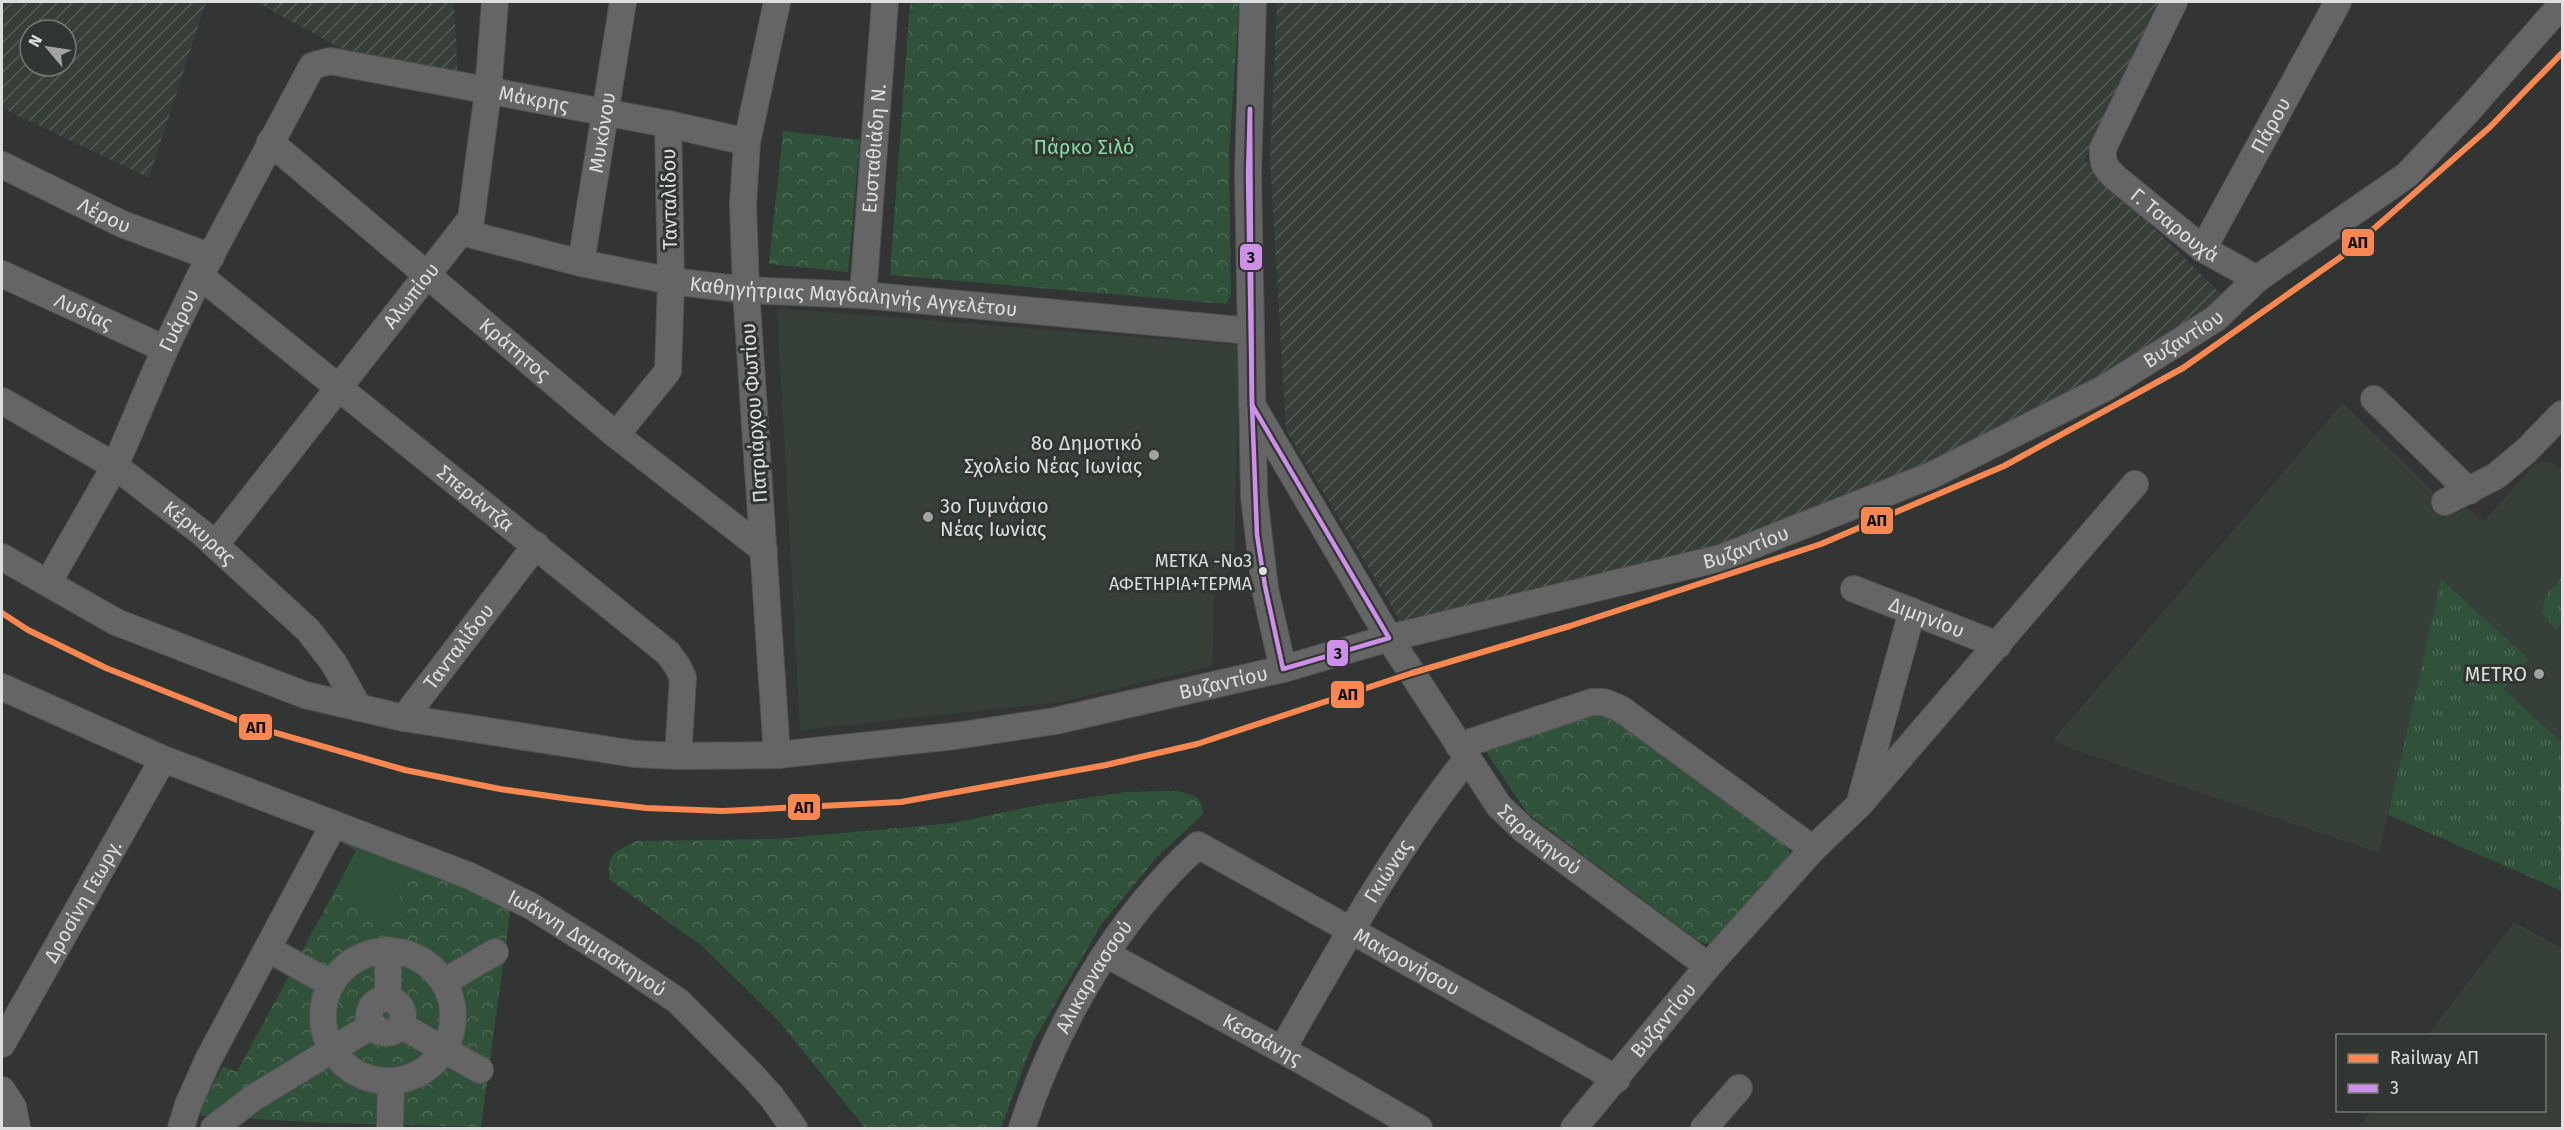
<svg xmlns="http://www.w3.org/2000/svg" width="2564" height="1130" viewBox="0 0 2564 1130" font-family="'Fira Sans',sans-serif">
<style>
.built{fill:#373f39}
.industrial{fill:url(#industrial-furrows);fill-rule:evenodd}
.grass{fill:url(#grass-tufts)}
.forest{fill:url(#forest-crowns)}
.pitch{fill:#30523a}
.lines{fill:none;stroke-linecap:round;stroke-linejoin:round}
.street-casing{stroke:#525453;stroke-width:28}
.street{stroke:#646564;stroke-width:26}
.bus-1-casing{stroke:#323633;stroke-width:9}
.bus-1{stroke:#ce8fe9;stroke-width:4.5}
.rail-1-casing{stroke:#323633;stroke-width:10}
.rail-1{stroke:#f88751;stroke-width:6}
.poi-dot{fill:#a2a4a2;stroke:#323633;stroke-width:2}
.bus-dot{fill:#dddfde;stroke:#323633;stroke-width:2}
.labels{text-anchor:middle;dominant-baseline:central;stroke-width:6;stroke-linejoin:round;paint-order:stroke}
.bus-label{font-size:18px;fill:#dddfde;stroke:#323633;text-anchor:end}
.street-label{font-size:20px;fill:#dddfde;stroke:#323633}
.park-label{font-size:20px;fill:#87dd9f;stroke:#323633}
.poi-label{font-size:20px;fill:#dddfde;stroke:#323633;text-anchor:end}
.line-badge{stroke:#323633;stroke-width:2}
.pale-badge-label{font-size:16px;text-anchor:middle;font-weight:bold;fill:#111}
</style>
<defs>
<pattern id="industrial-furrows" width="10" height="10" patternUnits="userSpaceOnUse" patternTransform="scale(1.5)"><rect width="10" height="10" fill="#373f39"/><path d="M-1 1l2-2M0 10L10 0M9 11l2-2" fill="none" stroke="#545a55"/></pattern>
<pattern id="grass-tufts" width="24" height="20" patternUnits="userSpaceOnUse" patternTransform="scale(1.5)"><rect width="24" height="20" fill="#30523a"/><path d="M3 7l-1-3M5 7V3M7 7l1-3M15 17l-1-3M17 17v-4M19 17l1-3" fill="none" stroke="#4e6a56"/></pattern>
<pattern id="forest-crowns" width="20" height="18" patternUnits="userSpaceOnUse" patternTransform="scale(1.5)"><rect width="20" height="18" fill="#30523a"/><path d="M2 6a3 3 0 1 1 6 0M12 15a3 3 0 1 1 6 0" fill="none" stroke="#4e6a56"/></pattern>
</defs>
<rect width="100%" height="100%" fill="#333534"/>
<g class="built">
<path d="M777 308 1239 345 1234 565 1215 584 1212 666 1060 702 800 730Z"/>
<path d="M2343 403 2456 514 2466 507 2484 521 2535 464 2547 461 2562 469V742L2503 689 2529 659 2441 579 2379 853 2072 749 2053 740Z"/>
<path d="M2514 922 2562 948V1128H2357L2371 1111 2544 1110V1036L2428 1035Z"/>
</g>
<g class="industrial">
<path d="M2 2H206L149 178 2 108ZM30 30H66V66H30Z"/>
<path d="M256 2H454L458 79 357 57Z"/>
<path d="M1277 2H2160L2085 160 2225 298 2112 374 1958 452 1700 551 1549 585 1405 629 1286 430 1270 160Z"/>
</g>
<g class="grass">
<path d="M2562 577V623L2556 630 2542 613 2545 597Z"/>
<path d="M2441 579 2529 659 2503 689 2562 742V891L2388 815Z"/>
</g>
<g class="forest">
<path d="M910 2H1239L1229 157 1231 294 1226 304 890 275Z"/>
<path d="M783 131 860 140 848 272 769 264Z"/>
<path d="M1602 708 1778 833 1791 854 1792 859 1715 943 1706 944 1697 940 1527 813 1485 750Z"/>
<path d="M1177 791C1193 795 1202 795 1203 814L1157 857 1101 925 1033 1042 1001 1128H865L778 1020 702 946 610 880C605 854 616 851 637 841L776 839 954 823 1033 806 1126 792Z"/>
<path d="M344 840 511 905 481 1127 329 1123 201 1116 200 1108 223 1066 237 1072 356 851 343 843Z"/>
</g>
<path class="pitch" d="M360 843 414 866 387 920 334 893Z"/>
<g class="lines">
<defs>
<g id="street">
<path d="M1253 2 1248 174 1254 496 1265 589 1283 669"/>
<path id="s1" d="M2174 2 2103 148C2102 163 2105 168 2116 178L2203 249 2257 279"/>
<path id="s2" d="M270 142 616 435 764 550"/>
<path id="s3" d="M2 165 122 224 211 257"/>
<path id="s4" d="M461 232 581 263 671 281 746 290 863 295 1251 331"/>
<path id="s5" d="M2203 249 2338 2"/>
<path id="s6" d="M581 263 623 2"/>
<path id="s7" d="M2 274 165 349"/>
<path id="s8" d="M200 276 668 653 678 667 683 678 678 756"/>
<path id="s9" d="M863 295 885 2"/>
<path d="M2374 399 2469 491"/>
<path id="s10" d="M2 401 115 466 202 533 308 630 333 662 359 708"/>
<path id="s11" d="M1252 405 1389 638 1499 806 1523 829 1708 966"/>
<path d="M616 435 668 371 671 281 668 124"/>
<path d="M2445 502 2496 476 2527 450 2562 414"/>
<path id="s12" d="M216 544 471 219 488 92 495 2"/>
<path id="s13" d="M2 557 116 622 305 695 404 718 635 754 678 756 777 755 955 736 1055 721 1283 669 1389 638 1721 558 1932 475 2105 388 2215 319 2257 279 2407 175 2467 112 2562 4"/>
<path id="s14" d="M48 583 115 466 165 349 200 276 312 66 330 61 668 124 747 142"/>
<path id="s15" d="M1854 589 1998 645"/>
<path id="s16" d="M2 687 163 759 470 876 531 906 614 958 678 1001 750 1073 771 1096 794 1128"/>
<path id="s17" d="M404 718 536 545"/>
<path d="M1459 746 1592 702H1604L1621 709 1813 849"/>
<path d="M777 755 746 290 743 204 747 142 777 2"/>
<path d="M1861 798 1912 611"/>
<path d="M268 949 331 984"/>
<path d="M388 950V999"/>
<circle cx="388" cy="1016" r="65"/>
<path id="s18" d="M1106 954 1304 1062 1419 1128"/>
<path d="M444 982 495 952"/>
<circle cx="386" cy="1016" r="17"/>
<path d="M400 1025 480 1070"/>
<path id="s19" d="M2 1044 163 759"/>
<path id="s20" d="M1282 1050C1339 950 1395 849 1467 759"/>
<path d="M2 1090 13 1107 17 1128"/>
<path d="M181 1128 188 1105 208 1060 334 824"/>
<path d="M214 1128 253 1098 373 1025"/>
<path d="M390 1128 391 1082"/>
<path id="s21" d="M1022 1128C1056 1024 1116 919 1198 845L1617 1079"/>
<path id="s22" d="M1574 1128 1708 966 1813 849 1859 805 2135 484"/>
<path d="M1704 1128 1739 1088"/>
</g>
</defs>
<use href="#street" class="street-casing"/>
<use href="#street" class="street"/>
<defs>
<g id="bus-1">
<path d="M1250 109 1252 405"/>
<path d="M1250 109 1248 174 1252 405"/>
<path d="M1252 405 1389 638 1283 669 1265 586 1257 535Z"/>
</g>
</defs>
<use href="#bus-1" class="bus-1-casing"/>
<use href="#bus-1" class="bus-1"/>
<defs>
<path id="rail-1" d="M2 613 28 630 106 668 252 726 405 770 500 789 570 799 646 808 723 811 901 802 1106 765 1197 744 1412 673 1570 626 1821 544 2004 466 2183 368 2345 254 2490 127 2562 53"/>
</defs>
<use href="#rail-1" class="rail-1-casing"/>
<use href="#rail-1" class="rail-1"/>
</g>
<g class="poi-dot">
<circle cx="1154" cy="455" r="6"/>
<circle cx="928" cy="517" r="6"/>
<circle cx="2539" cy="674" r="6"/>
</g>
<circle class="bus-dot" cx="1263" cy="571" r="5"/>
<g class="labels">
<g class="bus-label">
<text x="1252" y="561">ΜΕΤΚΑ -Νο3<tspan x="1252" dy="23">ΑΦΕΤΗΡΙΑ+ΤΕΡΜΑ</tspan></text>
</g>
<g class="street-label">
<text stroke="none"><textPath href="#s14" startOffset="807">Μάκρης</textPath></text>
<text stroke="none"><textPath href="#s5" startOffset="141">Πάρου</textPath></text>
<text stroke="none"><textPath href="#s6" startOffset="132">Μυκόνου</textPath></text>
<text stroke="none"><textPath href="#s9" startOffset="147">Ευσταθιάδη Ν.</textPath></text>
<text transform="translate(669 199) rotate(-91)">Τανταλίδου</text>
<text stroke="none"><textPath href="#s3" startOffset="114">Λέρου</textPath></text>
<text stroke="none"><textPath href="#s1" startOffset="272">Γ. Τσαρουχά</textPath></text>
<text stroke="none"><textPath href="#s12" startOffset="316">Αλωπίου</textPath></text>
<text stroke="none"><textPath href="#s4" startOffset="399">Καθηγήτριας Μαγδαληνής Αγγελέτου</textPath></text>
<text stroke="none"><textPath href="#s7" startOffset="90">Λυδίας</textPath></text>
<text stroke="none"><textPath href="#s14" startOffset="294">Γυάρου</textPath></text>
<text stroke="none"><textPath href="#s13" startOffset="2290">Βυζαντίου</textPath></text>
<text stroke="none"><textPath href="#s2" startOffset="321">Κράτητος</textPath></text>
<text transform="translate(754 413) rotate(-94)">Πατριάρχου Φωτίου</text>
<text stroke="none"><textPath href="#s8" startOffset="354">Σπεράντζα</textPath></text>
<text stroke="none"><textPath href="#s10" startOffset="238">Κέρκυρας</textPath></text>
<text stroke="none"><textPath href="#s13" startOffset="1804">Βυζαντίου</textPath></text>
<text stroke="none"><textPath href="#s15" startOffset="78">Διμηνίου</textPath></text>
<text stroke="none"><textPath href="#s17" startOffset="90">Τανταλίδου</textPath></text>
<text stroke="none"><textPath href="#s13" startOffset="1264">Βυζαντίου</textPath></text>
<text stroke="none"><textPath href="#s11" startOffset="524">Σαρακηνού</textPath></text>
<text stroke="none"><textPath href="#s20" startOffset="208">Γκιώνας</textPath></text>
<text stroke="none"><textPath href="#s19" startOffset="164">Δροσίνη Γεωργ.</textPath></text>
<text stroke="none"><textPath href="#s16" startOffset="640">Ιωάννη Δαμασκηνού</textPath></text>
<text stroke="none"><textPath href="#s21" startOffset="576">Μακρονήσου</textPath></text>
<text stroke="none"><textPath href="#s21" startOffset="168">Αλικαρνασσού</textPath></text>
<text stroke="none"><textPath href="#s22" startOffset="140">Βυζαντίου</textPath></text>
<text stroke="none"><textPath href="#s18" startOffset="178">Κεσσάνης</textPath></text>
</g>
<g class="park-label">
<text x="1084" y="147">Πάρκο Σιλό</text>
</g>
<g class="poi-label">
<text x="1142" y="443">8ο Δημοτικό<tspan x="1142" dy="23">Σχολείο Νέας Ιωνίας</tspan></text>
<text x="940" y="506" text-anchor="start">3ο Γυμνάσιο<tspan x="940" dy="23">Νέας Ιωνίας</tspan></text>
<text x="2527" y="674">METRO</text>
</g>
</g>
<g class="line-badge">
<rect x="2341" y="228" width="34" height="29" rx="6" fill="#f88751"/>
<rect x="1239" y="243" width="24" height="28" rx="6" fill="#ce8fe9"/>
<rect x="1860" y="506" width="34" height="29" rx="6" fill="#f88751"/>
<rect x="1326" y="639" width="23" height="28" rx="6" fill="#ce8fe9"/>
<rect x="1330" y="680" width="35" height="29" rx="6" fill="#f88751"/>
<rect x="238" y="713" width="35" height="28" rx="6" fill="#f88751"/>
<rect x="787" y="793" width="34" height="28" rx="6" fill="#f88751"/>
</g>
<g class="pale-badge-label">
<text x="2358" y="248">ΑΠ</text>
<text x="1251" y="263">3</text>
<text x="1877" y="526">ΑΠ</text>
<text x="1338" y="659">3</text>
<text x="1348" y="700">ΑΠ</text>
<text x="256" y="733">ΑΠ</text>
<text x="804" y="813">ΑΠ</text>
</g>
<rect width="2564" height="1130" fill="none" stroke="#dddfde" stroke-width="6"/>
<rect x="2336" y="1034" width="210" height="78" fill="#323633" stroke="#767a77" stroke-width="1.5"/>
<rect x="2348" y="1054" width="30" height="9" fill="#f88751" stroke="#767a77" stroke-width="1.5"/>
<text x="2390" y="1064" font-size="18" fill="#dddfde">Railway ΑΠ</text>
<rect x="2348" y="1084" width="30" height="9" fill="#ce8fe9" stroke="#767a77" stroke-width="1.5"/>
<text x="2390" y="1094" font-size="18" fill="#dddfde">3</text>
<g transform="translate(48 48) rotate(299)"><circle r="28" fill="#323633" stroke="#767a77" stroke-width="1.5"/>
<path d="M0-4.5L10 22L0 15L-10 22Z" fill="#a2a4a2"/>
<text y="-9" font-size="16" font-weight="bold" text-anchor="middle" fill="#dddfde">N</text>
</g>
</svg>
